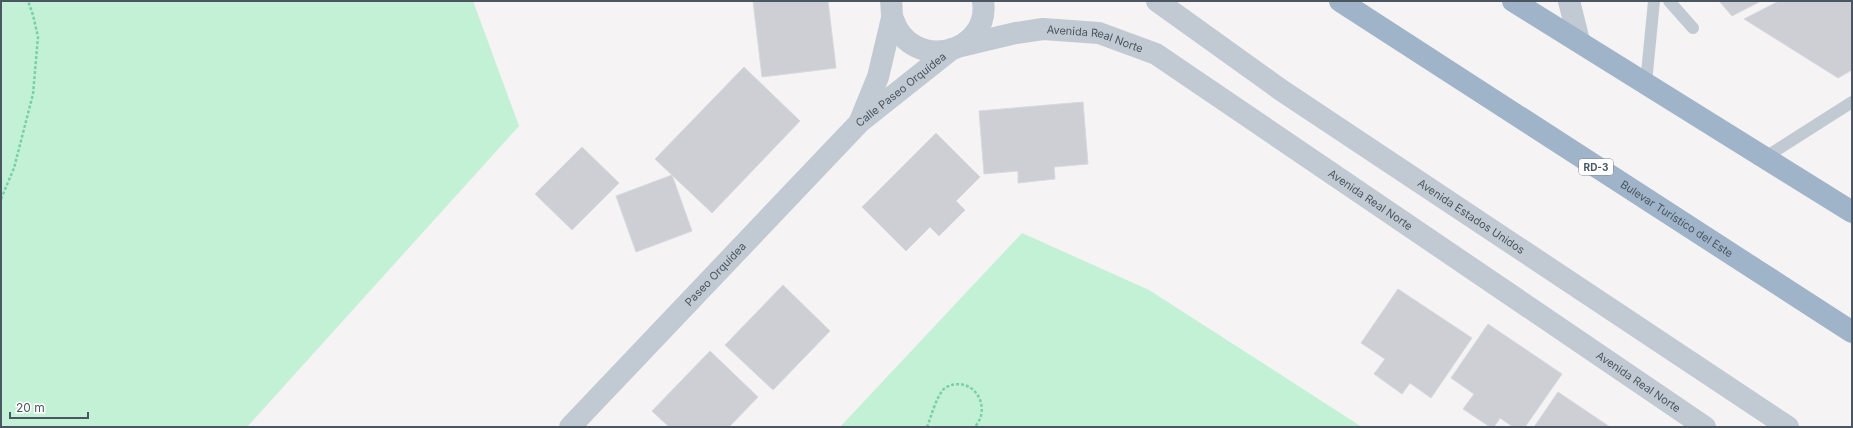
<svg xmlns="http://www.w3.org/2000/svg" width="1853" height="428" viewBox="0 0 1853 428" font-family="Inter,sans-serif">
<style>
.green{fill:#c3f1d5}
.building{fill:#cdcfd5;stroke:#d7d9de}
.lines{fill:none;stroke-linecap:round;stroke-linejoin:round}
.path{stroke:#7ad0a6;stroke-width:2.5;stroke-dasharray:3 2;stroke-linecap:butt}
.service{stroke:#c1cad2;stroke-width:12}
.minor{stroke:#c1cad2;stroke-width:22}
.tertiary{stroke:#c1cad2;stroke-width:22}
.trunk{stroke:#9fb4c9;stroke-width:22}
.labels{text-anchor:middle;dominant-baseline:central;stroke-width:4;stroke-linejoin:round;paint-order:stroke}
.shield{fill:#fff;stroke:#808990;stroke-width:1}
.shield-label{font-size:10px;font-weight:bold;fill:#4a5661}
.street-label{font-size:11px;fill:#4a5661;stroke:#fff}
</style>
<rect width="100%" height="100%" fill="#f5f3f3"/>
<g class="green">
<path d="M1 1H473L519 126 247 427H1Z"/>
<path d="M1022 233 1149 290 1362 427H840Z"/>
</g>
<g class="building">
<path d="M753 1H828L836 68 762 77Z"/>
<path d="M1719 1H1761L1732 16Z"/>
<path d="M1779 1H1852V70L1838 78 1744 19Z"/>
<path d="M744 67 800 121 712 213 655 159Z"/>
<path d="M1083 102 1088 164 1054 167 1055 179 1018 183V171L984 174 979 111Z"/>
<path d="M936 133 980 177 956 201 965 210 939 236 930 227 906 251 862 207Z"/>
<path d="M582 147 619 183 572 230 535 194Z"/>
<path d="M672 175 692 231 636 252 616 196Z"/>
<path d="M783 285 830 331 773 390 725 345Z"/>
<path d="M1398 289 1472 338 1431 398 1410 383 1402 394 1374 374 1385 359 1361 343Z"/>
<path d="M1488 324 1562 374 1525 427H1513L1500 418 1494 427H1490L1463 409 1474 394 1451 378Z"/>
<path d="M710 351 758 397 729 427H669L652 411Z"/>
<path d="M1558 392 1610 427H1534Z"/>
</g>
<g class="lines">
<g class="path">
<path d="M1 199 14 168 33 94 38 37 33 15 28 1"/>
<path d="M927 427C931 417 937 394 945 388 965 376 986 394 981 416 980 420 977 424 975 427"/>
</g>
<g class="service">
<path d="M1669 1 1693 28"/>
<path d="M1646 83 1654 1"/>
<path d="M1764 158 1852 102"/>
</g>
<g class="minor">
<path d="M891 1C892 7 891 14 893 19 912 74 991 53 983 1"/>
<path d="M1569 1 1579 41"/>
<path id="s1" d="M961 46 1016 33 1043 29 1099 33 1156 54 1705 427"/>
<path d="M860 121 878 77 892 18"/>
<path id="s2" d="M570 427 860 122 952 49"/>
</g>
<path class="tertiary" id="s3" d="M1157 1 1281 90 1788 427"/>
<g class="trunk">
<path id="s4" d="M1340 1 1852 332"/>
<path d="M1513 1 1852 212"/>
</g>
</g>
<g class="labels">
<rect class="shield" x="1579" y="159" width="34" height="16" rx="3"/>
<g class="shield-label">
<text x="1596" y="167">RD-3</text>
</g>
<g class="street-label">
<text stroke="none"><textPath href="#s1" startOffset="137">Avenida Real Norte</textPath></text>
<text stroke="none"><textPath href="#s2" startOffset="473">Calle Paseo Orquídea</textPath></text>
<text stroke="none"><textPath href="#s1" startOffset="460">Avenida Real Norte</textPath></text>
<text stroke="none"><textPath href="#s3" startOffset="381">Avenida Estados Unidos</textPath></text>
<text stroke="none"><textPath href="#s4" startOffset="401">Bulevar Turístico del Este</textPath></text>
<text stroke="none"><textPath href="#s2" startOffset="211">Paseo Orquídea</textPath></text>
<text stroke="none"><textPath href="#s1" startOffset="784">Avenida Real Norte</textPath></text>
</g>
</g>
<rect width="1853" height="428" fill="none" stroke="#4a5661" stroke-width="4"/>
<path d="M10 412v6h78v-6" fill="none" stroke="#4a5661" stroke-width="2"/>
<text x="16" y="412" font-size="12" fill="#4a5661" stroke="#ffffff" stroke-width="3" paint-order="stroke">20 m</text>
</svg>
